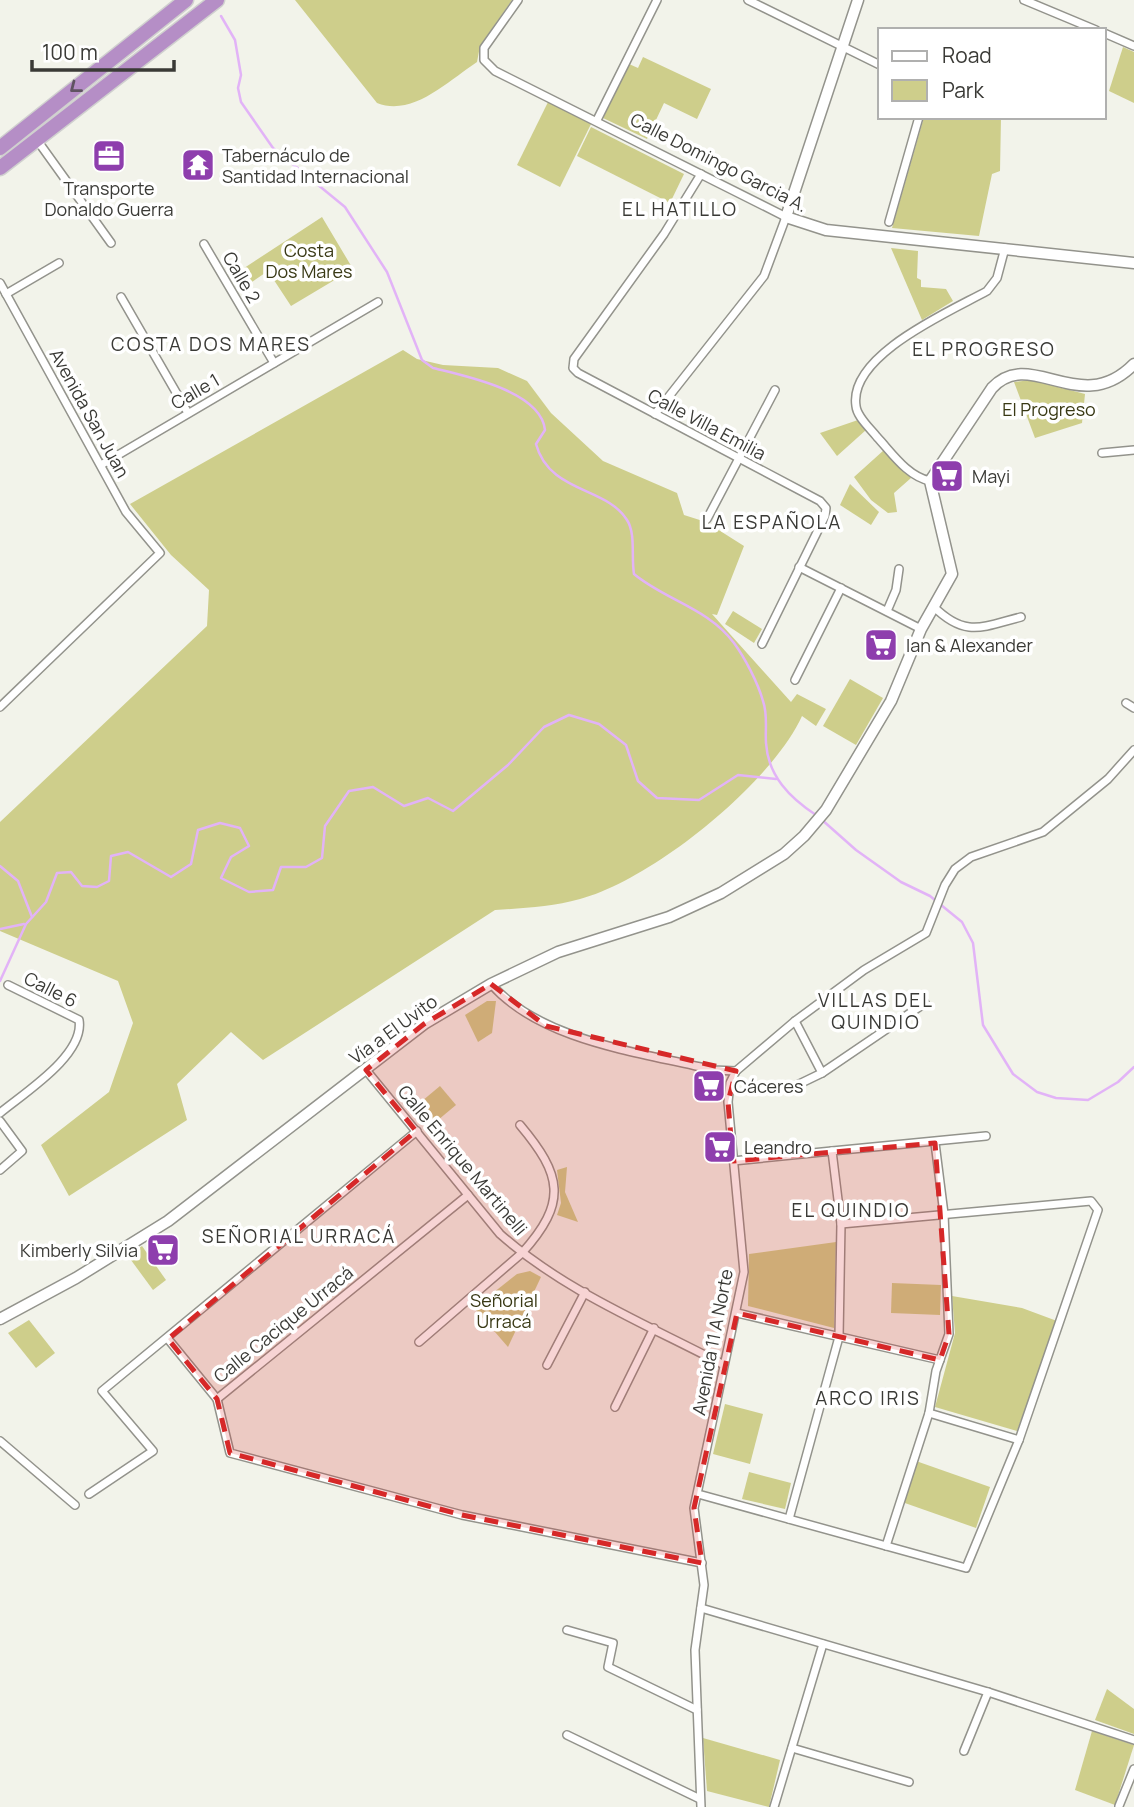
<svg xmlns="http://www.w3.org/2000/svg" width="1134" height="1807" viewBox="0 0 1134 1807" font-family="Manrope,sans-serif">
<style>
.green{fill:#cece8b}
.lines{fill:none;stroke-linecap:round;stroke-linejoin:round}
.stream{stroke:#e2b3f7;stroke-width:2.5}
.street-casing{stroke:#93938c;stroke-width:10}
.secondary-casing{stroke:#93938c;stroke-width:13}
.highway-casing{stroke:#d0d0cf;stroke-width:17}
.street{stroke:#fff;stroke-width:7}
.secondary{stroke:#fff;stroke-width:10}
.highway{stroke:#b58ec6;stroke-width:14}
.oneway{stroke:#5f5361}
.marked{fill:#d62828;fill-opacity:0.2;stroke:#d62828;stroke-width:5;stroke-dasharray:14 9;stroke-linejoin:round}
.labels{text-anchor:middle;dominant-baseline:central;stroke-width:7;stroke-linejoin:round;paint-order:stroke}
.poi-label{font-size:18px;fill:#3a3a36;stroke:#fff;text-anchor:start}
.street-label{font-size:18px;fill:#3a3a36;stroke:#fff}
.park-label{font-size:18px;fill:#393915;stroke:#fff}
.neighbourhood-label{font-size:19px;letter-spacing:2px;fill:#3a3a36;stroke:#fff}
</style>
<rect width="100%" height="100%" fill="#f2f3ea"/>
<g class="green">
<path d="M295 0H512L480 46 477 62C448 81 413 117 377 103Z"/>
<path d="M1123 47 1134 52V103L1109 91Z"/>
<path d="M643 57 711 89 697 119 664 103 647 139 603 118 629 64 638 68Z"/>
<path d="M550 98 593 120 560 187 517 165Z"/>
<path d="M924 117H1001L1000 171 992 174 979 236 892 228Z"/>
<path d="M591 127 684 174 670 203 577 156Z"/>
<path d="M322 217 353 269 291 306 268 271 243 288 235 274Z"/>
<path d="M891 248 918 251 917 278 921 280V287L946 289 953 301 922 320Z"/>
<path d="M403 350 417 359 443 365 498 368 527 381 551 413 603 461 677 493 684 515 706 522 744 546 717 615 712 614 791 702 797 694 826 709 816 726 802 716C771 784 652 880 580 899 552 907 524 908 495 910L263 1060 231 1032 177 1084 187 1120 69 1196 41 1145 109 1092 133 1023 118 981 0 931V822L207 626 209 590 171 555 130 504Z"/>
<path d="M1031 380 1085 394 1082 423 1035 438 1014 382Z"/>
<path d="M858 420 866 430 837 456 820 433Z"/>
<path d="M884 450 911 478 894 493 897 512 888 513 871 500 854 477Z"/>
<path d="M850 484 879 512 871 525 840 505Z"/>
<path d="M733 611 762 629 754 643 725 624Z"/>
<path d="M850 679 883 698 856 745 823 726Z"/>
<path d="M487 1001H496L492 1033 478 1042 465 1015Z"/>
<path d="M440 1086 456 1105 432 1125 416 1106Z"/>
<path d="M567 1167 565 1192 578 1222 557 1215 561 1203 557 1170Z"/>
<path d="M836 1242 834 1328 748 1306 749 1254Z"/>
<path d="M142 1246 166 1280 153 1290 128 1256Z"/>
<path d="M530 1271 541 1277 508 1347 474 1308 517 1274Z"/>
<path d="M892 1283 941 1285 940 1315 891 1313Z"/>
<path d="M952 1296 1022 1308 1057 1321 1017 1431 935 1407 955 1333Z"/>
<path d="M29 1320 55 1353 36 1368 8 1333Z"/>
<path d="M725 1404 763 1414 750 1464 713 1454Z"/>
<path d="M916 1461 990 1487 976 1528 902 1502Z"/>
<path d="M749 1472 791 1483 785 1509 742 1499Z"/>
<path d="M1107 1689 1134 1709V1734L1095 1720Z"/>
<path d="M1092 1731 1134 1745 1115 1805 1075 1790Z"/>
<path d="M703 1738 780 1760 769 1807 707 1791Z"/>
</g>
<g class="lines">
<g class="stream">
<path d="M221 16 235 40 241 75 238 88 241 102 273 148 345 207 387 272 422 360 433 368C465 376 541 391 545 430L536 444C549 493 607 487 627 520 636 534 631 557 634 574 665 600 708 608 734 643 745 658 758 683 763 701 768 715 765 729 766 743 768 776 790 798 816 815"/>
<path d="M821 819 856 850 901 882 930 896 962 922 973 943 983 1025 1013 1074 1037 1092 1056 1098 1088 1100 1118 1082 1134 1067"/>
<path d="M0 866 18 881 32 917"/>
<path d="M0 929 24 924"/>
<path d="M0 981 26 924 46 902 57 873 71 872 82 886 97 887 109 881 111 856 128 852 171 877 191 864 198 830 220 823 240 828 249 846 231 857 221 878 249 892 273 890 281 867H306L322 858 325 826 349 791 373 787 404 806 428 798 453 811 508 765 544 727 569 715 599 724 626 745 638 781 657 798 699 800 738 775 776 779"/>
</g>
<defs>
<g id="street">
<path d="M518 0 484 48V60L495 71 786 217 764 276 655 414"/>
<path d="M748 0 880 65"/>
<path d="M1024 0 1096 30"/>
<path d="M1104 33 1134 46"/>
<path d="M597 120 657 0"/>
<path d="M37 140 111 243"/>
<path d="M701 174 664 234 574 359 573 368 578 373 820 501 826 508 825 516 762 644"/>
<path d="M889 222 919 117"/>
<path d="M204 244 274 363"/>
<path d="M0 283 126 512 160 553 0 707"/>
<path d="M6 294 59 263"/>
<path d="M121 297 188 413"/>
<path d="M1102 453 1134 450"/>
<path d="M101 465 378 302"/>
<path d="M930 481C907 476 892 453 877 437 870 428 857 417 856 406 848 355 951 311 987 291L997 278 1005 248"/>
<path d="M707 519 775 390"/>
<path d="M799 567 921 629"/>
<path d="M933 606C965 638 982 627 1021 617"/>
<path d="M887 611 896 590 899 569"/>
<path d="M795 680 841 588"/>
<path d="M1126 703 1134 708"/>
<path d="M491 984C542 1042 641 1052 713 1070L736 1071"/>
<path d="M795 1021 822 1073"/>
<path d="M366 1070 500 1234C564 1291 648 1325 724 1365"/>
<path d="M793 1087 822 1073 925 1003"/>
<path d="M0 1113C24 1093 85 1055 79 1020L8 985"/>
<path d="M0 1121 22 1151 0 1170"/>
<path d="M733 1161 832 1151"/>
<path d="M737 1313 940 1360"/>
<path d="M168 1339 217 1399 230 1453 462 1515 702 1563"/>
<path d="M419 1342 522 1253C568 1202 562 1175 520 1125"/>
<path d="M547 1365 585 1292"/>
<path d="M217 1399 468 1195"/>
<path d="M615 1407 654 1328"/>
<path d="M929 1413 1019 1440"/>
<path d="M0 1441 75 1505"/>
<path d="M89 1494 153 1451 102 1391 417 1131"/>
<path d="M698 1494 966 1568 1019 1440 1098 1210 1091 1201 841 1224 832 1151 986 1136"/>
<path d="M789 1519 839 1337 841 1224"/>
<path d="M886 1546 929 1413 936 1371 949 1334 944 1214 935 1143"/>
<path d="M701 1608 988 1692 1134 1740"/>
<path d="M567 1630 613 1643 608 1667 697 1710"/>
<path d="M567 1735 700 1799"/>
<path d="M792 1748 909 1782"/>
<path d="M964 1751 988 1692"/>
<path d="M1119 1806 1134 1769"/>
<path d="M701 1807 695 1650 704 1585 694 1508 744 1272 728 1102 730 1083 736 1071 795 1021 864 970 926 933 945 885 955 869 971 857 1043 832 1108 779 1134 750"/>
<path d="M774 1807 823 1644"/>
</g>
<g id="secondary">
<path d="M858 0 786 217 826 230 1134 263"/>
<path d="M0 1319 76 1278 168 1221 424 1024 491 984 558 952 669 917 721 893 784 854 804 836 826 810 891 701 921 629 952 574 930 481 992 388C1031 346 1080 419 1134 364"/>
</g>
<g id="highway">
<path d="M0 148 186 0"/>
<path d="M0 168 217 0"/>
</g>
</defs>
<use href="#street" class="street-casing"/>
<use href="#secondary" class="secondary-casing"/>
<use href="#highway" class="highway-casing"/>
<use href="#street" class="street"/>
<use href="#secondary" class="secondary"/>
<use href="#highway" class="highway"/>
</g>
<defs><path id="oneway-chevron" d="M-2-3.5L2.5 0L-2 3.5" fill="none" stroke-width="1.6" stroke-linecap="round" stroke-linejoin="round" transform="scale(1.75)"/></defs>
<use class="oneway" href="#oneway-chevron" transform="translate(75 88) rotate(142)"/>
<path class="marked" d="M491 984 546 1026 736 1071 728 1102 733 1161 935 1143 949 1334 940 1360 737 1313 694 1508 702 1563 462 1515 230 1453 217 1399 168 1339 416 1131 366 1070 424 1024Z"/>
<defs>
<symbol id="office-square" viewBox="-11 -11 22 22"><rect x="-9" y="-9" width="18" height="18" rx="4" fill="#8e3ead" stroke="#fff"/><path d="M-6-3h4V-5.5h4V-3h4V5H-6ZM-1-4.5V-3h2v-1.5ZM-6 0V1H6V0Z" fill="#fff"/></symbol>
<symbol id="temple-square" viewBox="-11 -11 22 22"><rect x="-9" y="-9" width="18" height="18" rx="4" fill="#8e3ead" stroke="#fff"/><path d="M0-6L5-2H3V0L6.5 2.5H4V6H1.5V3h-3V6H-4V2.5H-6.5L-3 0V-2H-5Z" fill="#fff"/></symbol>
<symbol id="supermarket-square" viewBox="-11 -11 22 22"><rect x="-9" y="-9" width="18" height="18" rx="4" fill="#8e3ead" stroke="#fff"/><path d="M-6-5.5h2.5l.6 2H6L4.5 2H-2.5L-4.4-4H-6ZM-1.5 3.2a1.3 1.3 0 1 0 .1 0ZM3 3.2a1.3 1.3 0 1 0 .1 0Z" fill="#fff"/></symbol>
</defs>
<g fill-rule="evenodd">
<use href="#office-square" x="90" y="137" width="38" height="38"/>
<use href="#temple-square" x="179" y="146" width="38" height="38"/>
<use href="#supermarket-square" x="928" y="457" width="38" height="38"/>
<use href="#supermarket-square" x="862" y="626" width="38" height="38"/>
<use href="#supermarket-square" x="690" y="1067" width="38" height="38"/>
<use href="#supermarket-square" x="701" y="1128" width="38" height="38"/>
<use href="#supermarket-square" x="144" y="1231" width="38" height="38"/>
</g>
<g class="labels">
<g class="poi-label">
<text x="222" y="155">Tabernáculo de<tspan x="222" dy="21">Santidad Internacional</tspan></text>
<text x="109" y="188" text-anchor="middle">Transporte<tspan x="109" dy="21">Donaldo Guerra</tspan></text>
<text x="972" y="476">Mayi</text>
<text x="906" y="645">Ian &amp; Alexander</text>
<text x="734" y="1086">Cáceres</text>
<text x="744" y="1147">Leandro</text>
<text x="138" y="1250" text-anchor="end">Kimberly Silvia</text>
</g>
<g class="street-label">
<text transform="translate(719 162) rotate(27)">Calle Domingo Garcia A.</text>
<text transform="translate(242 277) rotate(60)">Calle 2</text>
<text transform="translate(195 391) rotate(-30)">Calle 1</text>
<text transform="translate(90 413) rotate(61)">Avenida San Juan</text>
<text transform="translate(707 424) rotate(28)">Calle Villa Emilia</text>
<text transform="translate(51 989) rotate(27)">Calle 6</text>
<text transform="translate(393 1029) rotate(-36)">Vía a El Uvito</text>
<text transform="translate(463 1160) rotate(50)">Calle Enrique Martinelli</text>
<text transform="translate(283 1324) rotate(-39)">Calle Cacique Urracá</text>
<text transform="translate(712 1342) rotate(-79)">Avenida 11 A Norte</text>
</g>
<g class="park-label">
<text x="309" y="250">Costa<tspan x="309" dy="21">Dos Mares</tspan></text>
<text x="1049" y="409">El Progreso</text>
<text x="504" y="1300">Señorial<tspan x="504" dy="21">Urracá</tspan></text>
</g>
<g class="neighbourhood-label">
<text x="680" y="209">EL HATILLO</text>
<text x="211" y="344">COSTA DOS MARES</text>
<text x="984" y="349">EL PROGRESO</text>
<text x="772" y="522">LA ESPAÑOLA</text>
<text x="876" y="1000">VILLAS DEL<tspan x="876" dy="22">QUINDIO</tspan></text>
<text x="851" y="1210">EL QUINDIO</text>
<text x="299" y="1236">SEÑORIAL URRACÁ</text>
<text x="868" y="1398">ARCO IRIS</text>
</g>
</g>
<rect x="878" y="28" width="228" height="91" fill="#ffffff" stroke="#b0b0af" stroke-width="2"/>
<rect x="892" y="51" width="35" height="10" fill="#ffffff" stroke="#b0b0af" stroke-width="2"/>
<text x="942" y="63" font-size="21" fill="#3a3a36">Road</text>
<rect x="892" y="80" width="35" height="21" fill="#cece8b" stroke="#b0b0af" stroke-width="2"/>
<text x="942" y="98" font-size="21" fill="#3a3a36">Park</text>
<path d="M32 60v10h142v-10" fill="none" stroke="#3a3a36" stroke-width="3.5"/>
<text x="42" y="60" font-size="21" fill="#3a3a36" stroke="#ffffff" stroke-width="5" paint-order="stroke">100 m</text>
</svg>
